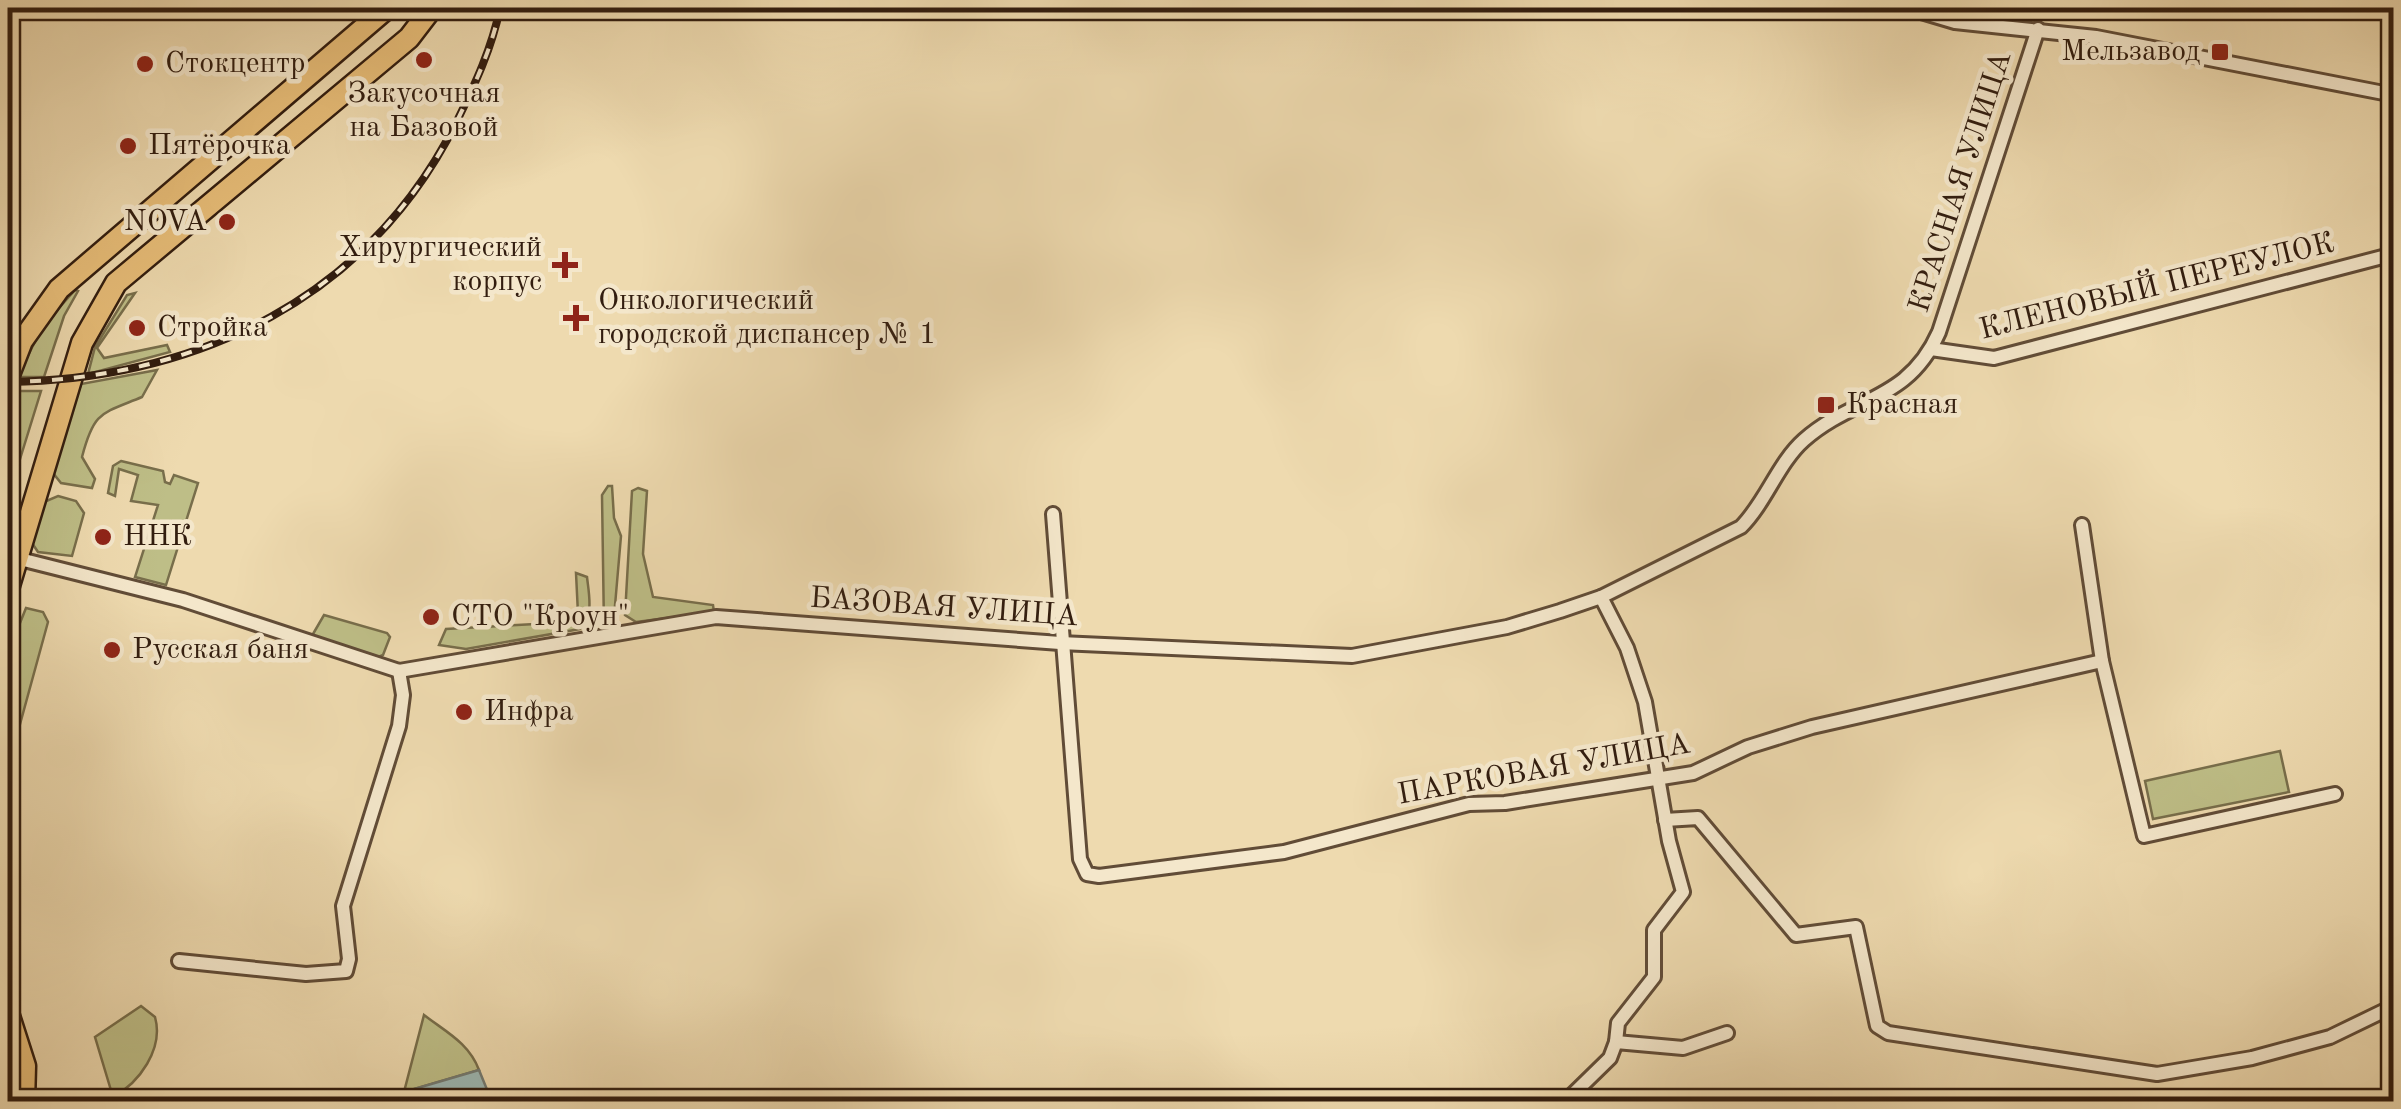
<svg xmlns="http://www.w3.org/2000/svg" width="2401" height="1109" viewBox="0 0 2401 1109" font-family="'Old Standard TT',serif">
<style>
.green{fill:#bebe87;stroke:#786e4b;stroke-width:2.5}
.water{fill:#9cb8b4;stroke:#727a72;stroke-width:2.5}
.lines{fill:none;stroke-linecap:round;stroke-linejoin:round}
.street-casing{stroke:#614c37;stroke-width:18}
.primary-casing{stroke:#321d0f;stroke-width:25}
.street{stroke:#f4e7cb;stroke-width:12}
.primary{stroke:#e7bd78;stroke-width:20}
.rail-casing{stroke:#321d0f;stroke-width:8}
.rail{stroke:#f4e7cb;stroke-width:4;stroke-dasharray:11;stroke-linecap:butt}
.poi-dot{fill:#8f2418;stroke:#f4e7cb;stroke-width:4}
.labels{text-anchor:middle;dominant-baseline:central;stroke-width:9;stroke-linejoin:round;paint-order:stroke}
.poi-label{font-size:30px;fill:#321d0f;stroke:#f4e7cb;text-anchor:start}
.street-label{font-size:30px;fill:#321d0f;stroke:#f4e7cb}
</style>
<rect width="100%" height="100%" fill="#eedaaf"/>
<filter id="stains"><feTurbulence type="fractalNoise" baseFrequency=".002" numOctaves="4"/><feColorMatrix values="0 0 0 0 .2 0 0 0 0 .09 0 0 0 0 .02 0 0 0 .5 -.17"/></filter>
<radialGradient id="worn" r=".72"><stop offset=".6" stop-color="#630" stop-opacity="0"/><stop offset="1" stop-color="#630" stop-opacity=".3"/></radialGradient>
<g class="green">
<path d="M75 290 78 291 64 316 44 377H17L43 326Z"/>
<path d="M135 293 97 348 104 358 167 345 170 352 88 374 95 347 127 295Z"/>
<path d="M157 370 142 397C101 414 94 411 82 457L95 479 92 488 61 483 53 473 81 384Z"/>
<path d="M13 391H41L8 498V409Z"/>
<path d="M121 461 163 471 165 482 170 484 174 475 198 483 166 585 135 577 158 505 131 501 138 475 119 469 115 496 108 493 113 466Z"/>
<path d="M608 486H612L614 518 621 536 614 617 604 628 602 495Z"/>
<path d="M638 488 647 491 643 554 653 597 713 605 714 612 636 622 625 615 632 491Z"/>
<path d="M58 496 76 501 84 513 72 556 38 552 32 543 44 502Z"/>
<path d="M576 573 587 577C589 595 594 615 580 629L466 649 439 645 446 629 572 622 578 614Z"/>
<path d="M26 608 43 612 48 622 8 768V653Z"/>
<path d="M324 615 387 633 390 637 383 655 376 658 317 639 313 634Z"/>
<path d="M2280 751 2289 792 2153 819 2145 781Z"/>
<path d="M141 1006 155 1017C164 1049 139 1083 113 1097L95 1037Z"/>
<path d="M424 1015C446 1032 469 1043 479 1070L404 1092Z"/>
</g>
<path class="water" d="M479 1070 488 1092 464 1101H398L404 1092Z"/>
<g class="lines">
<defs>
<g id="street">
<path d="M1908 8 1955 22 2096 37 2394 95"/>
<path d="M1931 349 1994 358 2394 254"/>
<path d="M1053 514 1080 859 1087 874 1099 876 1284 852 1469 804 1505 803 1693 773 1748 747 1812 727 2102 661 2082 525"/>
<path d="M8 556 183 600 399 671 716 617 1060 643 1352 656 1507 627 1560 611 1601 597 1741 527C1766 502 1778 463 1804 440 1854 396 1908 402 1939 332L2038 29"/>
<path d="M1601 597 1627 648 1645 702 1669 841 1683 892 1654 930V977L1618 1023 1616 1042"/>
<path d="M2102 661 2144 836 2335 794"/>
<path d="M1665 820 1698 818 1796 935 1856 927 1877 1026 1888 1033 2157 1074 2252 1058 2330 1037 2394 1006"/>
<path d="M179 961 306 974 346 971 349 959 343 906 399 726 403 695 399 671"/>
<path d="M1565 1102 1610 1058 1616 1042 1683 1048 1727 1033"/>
</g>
<g id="primary">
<path d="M8 377 22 341 59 289 387 8"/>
<path d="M8 589 82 343 116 283 409 38 432 8"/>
<path d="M8 1013 25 1066 24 1102"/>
</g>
</defs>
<use href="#street" class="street-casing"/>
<use href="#primary" class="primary-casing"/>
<use href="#street" class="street"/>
<use href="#primary" class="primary"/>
<defs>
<path id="rail" d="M8 382C199 379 369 298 457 121 475 84 492 48 500 8"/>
</defs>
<use href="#rail" class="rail-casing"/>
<use href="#rail" class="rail"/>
</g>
<g class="poi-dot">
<rect x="2210" y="42" width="20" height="20" rx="5"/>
<circle cx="424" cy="60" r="10"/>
<circle cx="145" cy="64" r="10"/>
<circle cx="128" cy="146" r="10"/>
<circle cx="227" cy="222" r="10"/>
<path d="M560 250h10v10h10v10h-10v10h-10v-10h-10v-10h10z"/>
<path d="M571 303h10v10h10v10h-10v10h-10v-10h-10v-10h10z"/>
<circle cx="137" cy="328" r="10"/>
<rect x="1816" y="395" width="20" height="20" rx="5"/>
<circle cx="103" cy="537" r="10"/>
<circle cx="431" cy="617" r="10"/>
<circle cx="112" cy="650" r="10"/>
<circle cx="464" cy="712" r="10"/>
</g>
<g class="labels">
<g class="poi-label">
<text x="2200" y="52" text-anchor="end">Мельзавод</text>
<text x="165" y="64">Стокцентр</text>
<text x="424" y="94" text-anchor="middle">Закусочная<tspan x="424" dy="34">на Базовой</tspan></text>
<text x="148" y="146">Пятёрочка</text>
<text x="207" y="222" text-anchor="end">NOVA</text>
<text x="542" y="248" text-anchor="end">Хирургический<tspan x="542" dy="34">корпус</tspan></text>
<text x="598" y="301">Онкологический<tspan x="598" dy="34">городской диспансер № 1</tspan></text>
<text x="157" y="328">Стройка</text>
<text x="1846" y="405">Красная</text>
<text x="123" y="537">ННК</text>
<text x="451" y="617">СТО "Кроун"</text>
<text x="132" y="650">Русская баня</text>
<text x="484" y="712">Инфра</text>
</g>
<g class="street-label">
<text transform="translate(1961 182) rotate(-72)">КРАСНАЯ УЛИЦА</text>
<text transform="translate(2157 287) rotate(-14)">КЛЕНОВЫЙ ПЕРЕУЛОК</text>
<text transform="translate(944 608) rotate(4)">БАЗОВАЯ УЛИЦА</text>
<text transform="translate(1544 770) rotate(-10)">ПАРКОВАЯ УЛИЦА</text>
</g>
</g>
<rect width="2401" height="1109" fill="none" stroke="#eedaaf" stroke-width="40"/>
<rect x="10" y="10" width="2381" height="1089" fill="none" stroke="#321d0f" stroke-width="5"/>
<rect x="20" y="20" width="2361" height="1069" fill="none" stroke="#321d0f" stroke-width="2.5"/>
<rect width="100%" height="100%" filter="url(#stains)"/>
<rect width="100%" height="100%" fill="url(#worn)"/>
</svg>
